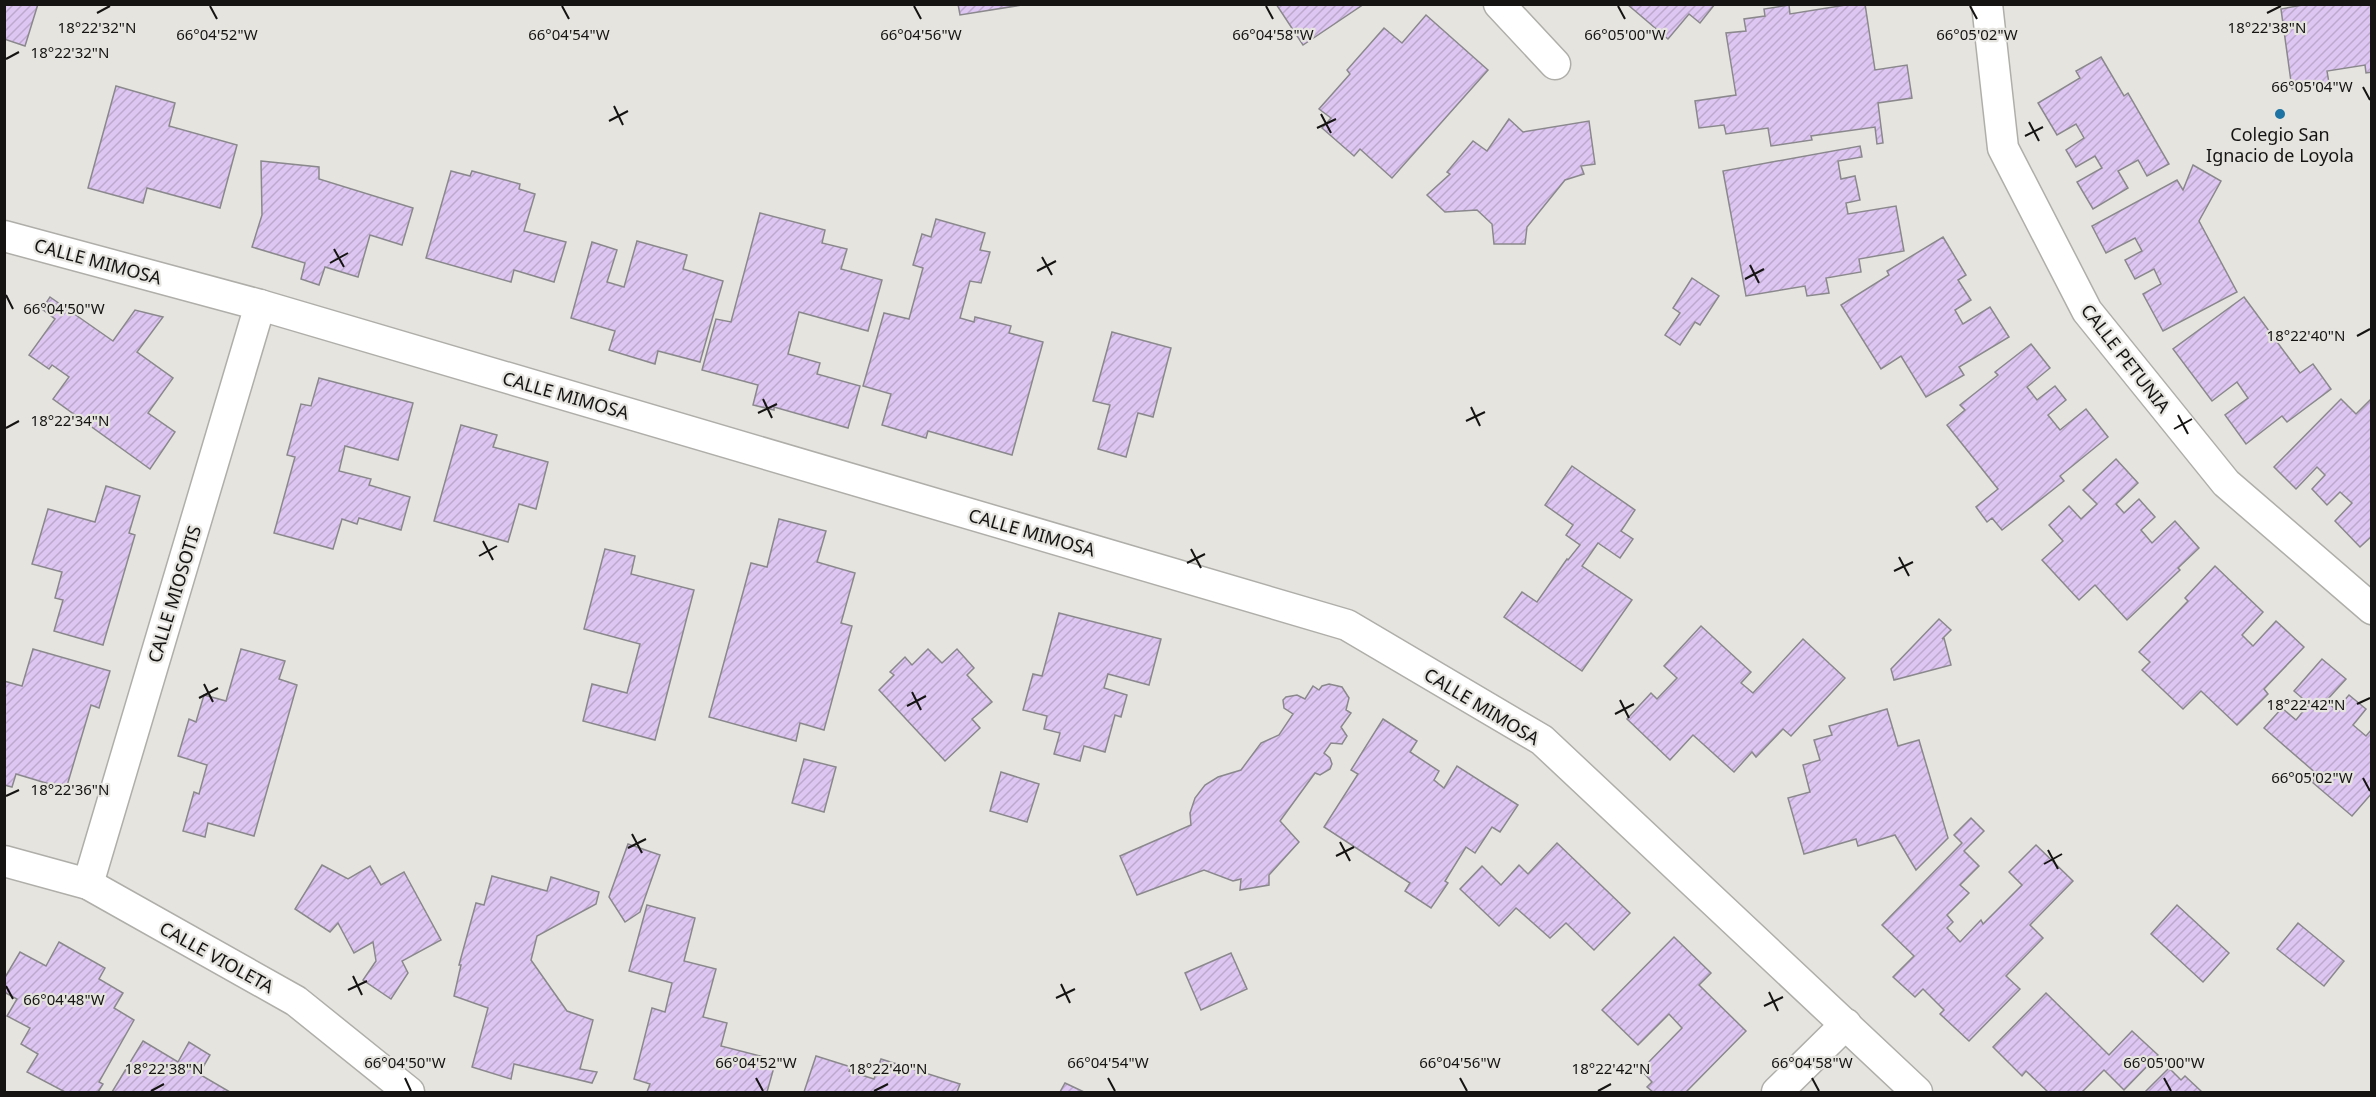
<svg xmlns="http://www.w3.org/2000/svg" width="2376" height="1097" viewBox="0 0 2376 1097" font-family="'Noto Sans',sans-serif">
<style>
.building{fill:url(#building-hatch);stroke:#8a888c;stroke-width:1.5}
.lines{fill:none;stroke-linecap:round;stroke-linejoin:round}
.street-casing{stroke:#afaea9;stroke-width:33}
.street{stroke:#fff;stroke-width:30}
.ticks{fill:none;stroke:#151413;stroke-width:2}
.poi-dot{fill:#1d74a4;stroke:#e6e4df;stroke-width:2}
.labels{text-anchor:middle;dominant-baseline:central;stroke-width:4.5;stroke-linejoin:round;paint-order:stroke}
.poi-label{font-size:18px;fill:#151413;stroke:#e6e4df}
.street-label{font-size:18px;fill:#151413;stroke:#e6e4df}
.ticks-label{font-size:15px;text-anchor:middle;fill:#151413;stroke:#e6e4df;stroke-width:4.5;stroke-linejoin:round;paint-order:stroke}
</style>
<defs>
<pattern id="building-hatch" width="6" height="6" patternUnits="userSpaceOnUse" patternTransform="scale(1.5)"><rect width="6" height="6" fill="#ddc6f1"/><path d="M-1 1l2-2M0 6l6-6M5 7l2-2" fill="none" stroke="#bda9ce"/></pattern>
</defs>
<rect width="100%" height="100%" fill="#e6e4df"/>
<g class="building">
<path d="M4 4H38L25 46 4 39Z"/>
<path d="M958 4H1028L960 15Z"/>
<path d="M1276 4H1364L1303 45Z"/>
<path d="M1627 4H1715L1700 23 1689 14 1668 39Z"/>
<path d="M1852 4H1865L1875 70 1907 65 1912 98 1878 103 1883 143 1877 144 1875 127 1811 136 1812 140 1771 146 1768 128 1726 134 1724 125 1699 128 1695 101 1736 95 1726 33 1746 31 1744 19 1765 16 1764 9 1789 5 1790 14Z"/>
<path d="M2308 4H2372V72L2366 73 2365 65 2327 71 2329 83 2292 89 2281 9Z"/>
<path d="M1426 15 1488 70 1392 178 1360 149 1354 156 1322 128 1331 118 1319 109 1350 74 1347 70 1384 28 1402 43Z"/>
<path d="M2101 57 2124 96 2128 93 2169 164 2147 176 2138 160 2118 171 2128 188 2093 209 2077 182 2102 168 2095 156 2076 167 2066 150 2084 138 2076 124 2057 135 2038 103 2080 78 2076 71Z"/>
<path d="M116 86 175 103 169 126 237 145 220 208 147 188 143 203 88 188Z"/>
<path d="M1509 119 1523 132 1589 121 1595 164 1581 166 1584 174 1565 180 1527 227 1525 244H1494L1492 224 1477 210 1445 212 1427 195 1450 174 1447 172 1473 141 1487 151Z"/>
<path d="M1860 146 1862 157 1838 161 1841 179 1855 176 1860 200 1846 203 1848 214 1896 206 1904 251 1859 259 1861 272 1826 278 1829 293 1807 296 1805 286 1746 296 1723 171Z"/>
<path d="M261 161 319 167V179L413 208 402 245 370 235 358 277 325 267 319 285 301 279 305 263 252 247 262 215Z"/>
<path d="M2193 165 2221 181 2199 221 2237 292 2163 331 2143 294 2161 284 2154 269 2135 279 2125 260 2142 251 2135 238 2106 253 2092 226 2177 180 2183 190Z"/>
<path d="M451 171 470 176 472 171 520 184 519 189 535 194 524 231 566 242 554 282 514 270 511 282 426 258Z"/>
<path d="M760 213 825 230 822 243 847 249 841 269 882 280 868 331 799 312 788 354 820 363 817 374 860 386 848 428 774 407V410L753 405 758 385 702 370 716 319 731 322Z"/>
<path d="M936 219 985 233 980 250 990 252 981 283 970 281 960 318 974 322 975 317 1011 326 1009 333 1043 342 1012 455 928 431 926 438 882 425 891 394 863 386 884 313 909 319 923 268 913 265 922 234 931 237Z"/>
<path d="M1943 237 1966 275 1958 280 1971 300 1955 310 1963 324 1990 307 2009 337 1959 367 1964 375 1926 397 1901 356 1881 369 1841 305 1889 275 1887 271Z"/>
<path d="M637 241 687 255 683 269 723 281 700 362 658 351 655 364 609 350 615 331 571 318 592 242 617 250 607 282 624 287Z"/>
<path d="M1692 278 1719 296 1700 325 1695 322 1680 345 1665 335 1680 313 1673 308Z"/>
<path d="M50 297 113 341 135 310 163 317 137 352 173 378 148 413 175 432 150 469 53 399 69 377 52 365 49 369 29 355 55 319 42 309Z"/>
<path d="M2244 297 2300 373 2313 364 2331 389 2287 422 2282 416 2246 444 2225 415 2248 398 2237 382 2212 401 2173 349Z"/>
<path d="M1112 332 1171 348 1153 417 1138 413 1126 457 1098 449 1110 405 1093 401Z"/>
<path d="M2031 344 2050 368 2027 387 2037 400 2055 386 2066 400 2048 415 2060 430 2086 409 2108 437 2060 476 2064 481 2002 530 1992 518 1987 522 1976 507 1998 489 1947 425 1965 410 1960 405 1998 375 1995 372Z"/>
<path d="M319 378 413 403 398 460 345 446 339 471 371 479 369 485 410 497 401 530 359 518 357 524 342 519 333 549 274 533 295 457 287 455 301 404 311 406Z"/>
<path d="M2372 398V536L2360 547 2335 521 2352 503 2340 492 2327 505 2312 489 2325 475 2317 467 2296 489 2274 467 2341 399 2356 414Z"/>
<path d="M461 425 497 435 493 447 548 462 536 509 519 504 508 542 434 521Z"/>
<path d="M2116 459 2138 483 2116 504 2124 513 2139 499 2155 517 2141 530 2152 543 2175 521 2199 548 2178 568 2180 570 2127 620 2095 585 2079 600 2042 560 2063 541 2049 525 2069 506 2081 519 2097 504 2083 490Z"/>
<path d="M1572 466 1635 510 1621 531 1633 539 1620 558 1598 543 1582 566 1632 600 1582 671 1504 617 1522 592 1537 602 1567 559 1568 560 1580 545 1566 535 1573 525 1545 505Z"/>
<path d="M106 486 140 496 129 533 135 535 103 645 54 631 63 600 55 598 62 572 32 564 48 509 95 522Z"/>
<path d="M779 519 826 531 817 562 855 573 841 623 852 626 824 730 800 723 796 741 709 717 751 563 767 567Z"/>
<path d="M605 549 635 556 631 574 694 590 655 740 583 721 592 684 627 693 640 644 584 629Z"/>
<path d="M2215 566 2263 612 2242 635 2253 646 2276 621 2304 647 2264 689 2268 694 2237 725 2201 691 2183 709 2142 670 2150 662 2139 652 2188 601 2185 598Z"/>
<path d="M1059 613 1161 639 1149 685 1108 674 1104 688 1127 695 1121 717 1115 715 1105 752 1084 746 1080 761 1054 754 1060 733 1044 729 1047 716 1023 710 1033 674 1042 676Z"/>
<path d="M1939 619 1951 630 1942 639 1944 638 1951 665 1894 680 1891 669Z"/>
<path d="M1701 626 1751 672 1741 683 1753 693 1803 639 1845 678 1791 736 1783 729 1756 757 1752 752 1734 772 1693 735 1670 760 1627 719 1651 693 1657 699 1677 678 1664 666Z"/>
<path d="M33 649 110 671 99 708 91 705 66 789 16 774 12 787 4 785V681L22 686Z"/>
<path d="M241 649 285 661 279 679 297 685 254 836 208 823 205 837 183 831 194 792 199 794 207 765 178 756 189 719 196 722 204 695 226 701Z"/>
<path d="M928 649 942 663 957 649 974 668 967 675 992 702 972 719 980 728 945 761 879 690 894 675 890 672 905 657 912 665Z"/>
<path d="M2322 659 2346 679 2326 701 2336 710 2349 695 2366 709 2353 725 2366 736 2372 729V793L2352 816 2312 782 2318 775 2264 728 2282 708 2296 720 2309 704 2294 691Z"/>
<path d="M1329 684 1342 687 1349 698 1346 710 1351 713 1341 727 1347 736 1342 744 1331 743 1324 753 1330 758 1332 764 1330 769 1320 775 1315 773 1280 821 1299 842 1269 875V885L1240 890 1241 879 1233 881 1204 870 1137 895 1120 856 1191 825 1190 813 1195 798 1205 785 1218 777 1241 770 1261 743 1279 735 1293 714 1284 708 1283 700 1286 697 1297 695 1305 699 1313 686 1319 690 1322 686Z"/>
<path d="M1887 709 1898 746 1919 740 1948 838 1916 870 1895 835 1858 846 1856 839 1804 854 1788 798 1810 792 1803 765 1820 760 1814 740 1832 735 1829 726Z"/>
<path d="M1383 719 1417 741 1410 752 1439 771 1434 780 1444 788 1457 766 1518 805 1500 832 1492 827 1475 853 1466 847 1445 881 1448 883 1431 908 1405 891 1410 883 1324 827 1358 774 1351 770Z"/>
<path d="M804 759 836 767 824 812 792 803Z"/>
<path d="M1001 772 1039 784 1027 822 990 811Z"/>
<path d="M1971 818 1984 831 1964 851 1979 866 1960 885 1969 893 1947 915 1953 922 1947 928 1960 942 1981 920 1983 924 2022 885 2009 872 2036 845 2073 881 2030 925 2043 938 2006 976 2020 989 1969 1041 1940 1014 1944 1010 1923 989 1915 997 1893 977 1914 956 1882 925 1962 843 1954 835Z"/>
<path d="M1557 843 1630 913 1594 950 1566 923 1550 938 1516 908 1499 926 1460 889 1482 866 1501 885 1519 865 1528 874Z"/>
<path d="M628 844 660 855 640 912 625 922 609 897Z"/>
<path d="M322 865 348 879 370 866 381 885 404 872 441 940 402 961 408 973 391 999 363 980 376 961 373 942 354 953 338 923 330 932 295 909Z"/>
<path d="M492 876 547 891 551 877 599 892 596 904 537 936 531 960 567 1011 593 1020 580 1069 597 1072 592 1083 514 1064 511 1079 472 1067 488 1008 454 996 461 965H459L476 903 484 905Z"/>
<path d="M647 905 695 918 684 961 716 969 703 1017 727 1023 721 1046 776 1060 767 1092H647L650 1084 634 1079 652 1008 665 1012 672 983 629 971Z"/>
<path d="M2177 905 2229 953 2203 982 2151 934Z"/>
<path d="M2298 923 2344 961 2324 986 2277 949Z"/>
<path d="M1674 937 1711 973 1699 985 1746 1031 1686 1092H1653L1647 1087 1652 1082 1641 1070 1682 1028 1669 1014 1638 1045 1602 1010Z"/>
<path d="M59 942 105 968 99 979 123 993 114 1008 134 1020 99 1082 103 1084 98 1092H65L27 1072 38 1054 21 1044 30 1028 7 1016 17 999 4 992V979L20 952 46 966Z"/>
<path d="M1231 953 1247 989 1201 1010 1185 973Z"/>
<path d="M2046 993 2109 1055 2132 1031 2158 1055 2124 1090 2104 1070 2082 1092H2048L2026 1071 2022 1076 1993 1047Z"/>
<path d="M143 1041 178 1062 189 1042 210 1055 199 1074 230 1092H112Z"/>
<path d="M816 1056 851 1067 849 1071 874 1079 881 1059 960 1084 957 1092H804Z"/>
<path d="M2169 1068 2181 1080 2185 1076 2202 1092H2145Z"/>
<path d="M1065 1083 1084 1092H1060Z"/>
</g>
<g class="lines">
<defs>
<g id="street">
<path d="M1499 4 1555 64"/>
<path d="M1987 4 2003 148 2087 311 2226 483 2372 609"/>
<path d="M4 236 260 305 1347 625 1542 740 1917 1092"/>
<path d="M4 861 88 884 296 1001 409 1092"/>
<path d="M88 884 260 305"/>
<path d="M1777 1092 1846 1024"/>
</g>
</defs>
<use href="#street" class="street-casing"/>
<use href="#street" class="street"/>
</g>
<path class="ticks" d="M210 6 217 19M562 6 569 19M914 6 921 19M1266 6 1273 19M1618 6 1625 19M1970 6 1977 19M97 13 110 6M2267 13 2281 6M6 59 19 52M2363 87 2370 100M614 106 623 125M1321 114 1331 133M609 121 628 111M2029 122 2039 141M1317 128 1336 119M2025 136 2043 127M334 249 344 267M1042 257 1052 275M330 263 348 253M1750 265 1759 283M1037 271 1056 261M1745 279 1764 269M6 295 13 309M2357 336 2370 329M763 399 772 418M1471 407 1480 426M758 413 777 404M2178 415 2188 434M1466 421 1485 412M6 428 19 421M2174 429 2192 419M483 541 493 560M1191 549 1201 568M479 556 497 546M1899 557 1909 576M1187 563 1205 554M1894 571 1913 562M204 684 213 702M912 692 921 710M199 698 218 688M1620 700 1629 718M2357 704 2370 698M907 706 926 696M1615 714 1634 704M2363 778 2370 791M6 796 19 790M632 834 642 853M1340 842 1350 861M628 848 646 839M2048 850 2058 869M1336 856 1354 847M2044 864 2062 854M353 976 362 995M1061 984 1070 1003M6 986 13 999M348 990 367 981M1769 992 1778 1011M1056 998 1075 989M1764 1006 1783 997M405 1078 411 1091M756 1078 763 1091M1108 1078 1115 1091M1460 1078 1467 1091M1812 1078 1819 1091M2164 1078 2171 1091M151 1091 164 1084M874 1091 888 1084M1598 1091 1611 1084"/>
<circle class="poi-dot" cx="2280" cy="114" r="6"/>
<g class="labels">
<g class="poi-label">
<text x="2280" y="134">Colegio San<tspan x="2280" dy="21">Ignacio de Loyola</tspan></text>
</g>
<g class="street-label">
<text transform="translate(98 261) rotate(15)">CALLE MIMOSA</text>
<text transform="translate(2126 358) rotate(52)">CALLE PETUNIA</text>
<text transform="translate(566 395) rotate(16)">CALLE MIMOSA</text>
<text transform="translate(1032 532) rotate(16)">CALLE MIMOSA</text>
<text transform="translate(174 594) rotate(-73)">CALLE MIOSOTIS</text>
<text transform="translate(1482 706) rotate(31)">CALLE MIMOSA</text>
<text transform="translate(217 957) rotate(29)">CALLE VIOLETA</text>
</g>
</g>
<g class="ticks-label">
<text x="97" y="33">18°22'32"N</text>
<text x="2267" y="33">18°22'38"N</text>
<text x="217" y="40">66°04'52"W</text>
<text x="569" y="40">66°04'54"W</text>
<text x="921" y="40">66°04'56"W</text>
<text x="1273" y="40">66°04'58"W</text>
<text x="1625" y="40">66°05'00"W</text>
<text x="1977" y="40">66°05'02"W</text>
<text x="70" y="58">18°22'32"N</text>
<text x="2312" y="92">66°05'04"W</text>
<text x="64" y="314">66°04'50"W</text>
<text x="2306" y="341">18°22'40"N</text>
<text x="70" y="426">18°22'34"N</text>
<text x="2306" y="710">18°22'42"N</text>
<text x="2312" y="783">66°05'02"W</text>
<text x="70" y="795">18°22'36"N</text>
<text x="64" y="1005">66°04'48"W</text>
<text x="405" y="1068">66°04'50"W</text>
<text x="756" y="1068">66°04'52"W</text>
<text x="1108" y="1068">66°04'54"W</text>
<text x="1460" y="1068">66°04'56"W</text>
<text x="1812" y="1068">66°04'58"W</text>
<text x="2164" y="1068">66°05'00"W</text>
<text x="164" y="1074">18°22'38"N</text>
<text x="888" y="1074">18°22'40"N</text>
<text x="1611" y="1074">18°22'42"N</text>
</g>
<rect width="2376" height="1097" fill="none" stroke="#151413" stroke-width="12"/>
</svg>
